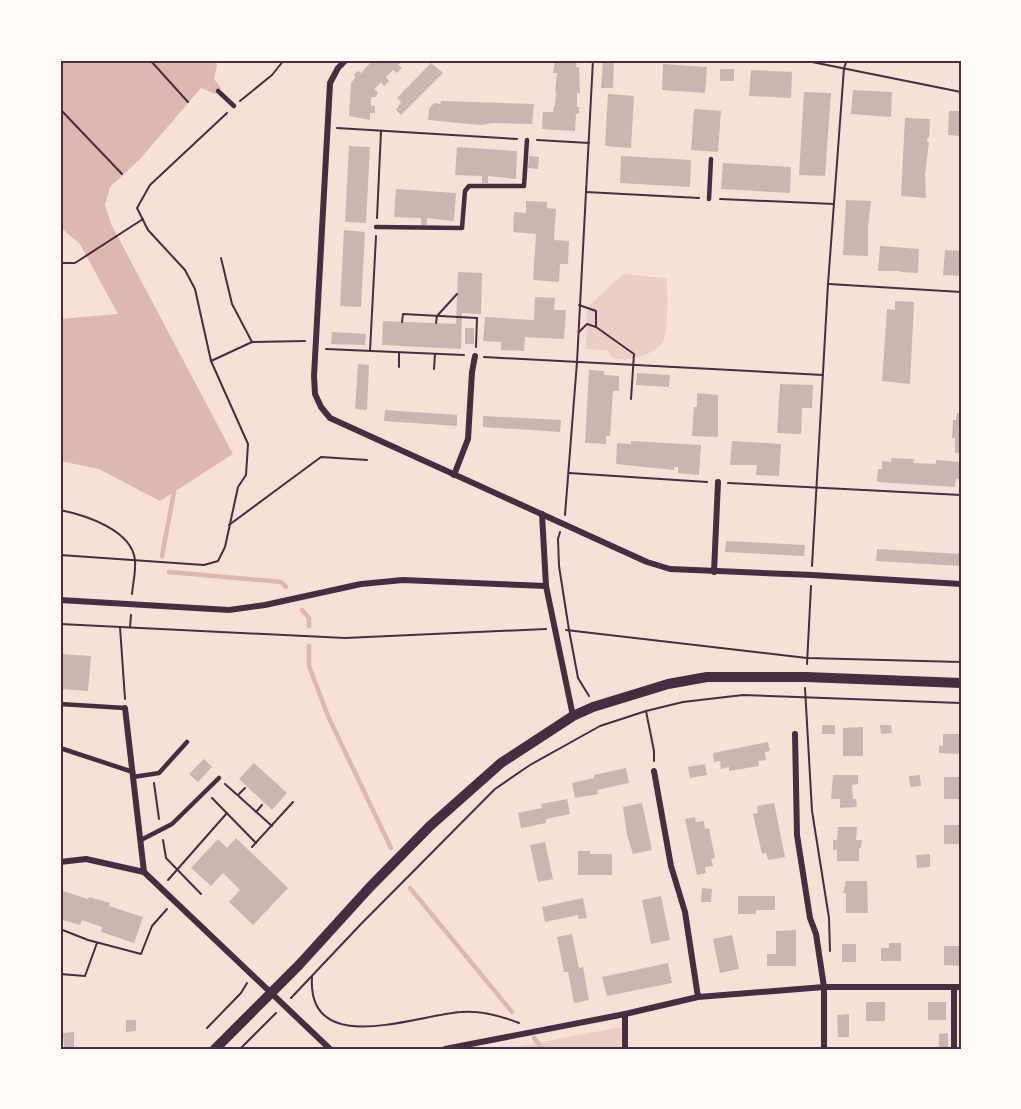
<svg xmlns="http://www.w3.org/2000/svg" width="1021" height="1109" viewBox="0 0 1021 1109" font-family="Overpass,sans-serif">
<style>
.green{fill:#ebcfc5}
.water{fill:#dcb8b0}
.lines{fill:none;stroke-linecap:round;stroke-linejoin:round}
.stream{stroke:#dcb8b0;stroke-width:4.5}
.building{fill:#ccb4b1}
.path{stroke:#4a2c40;stroke-width:2}
.service{stroke:#4a2c40;stroke-width:4.5}
.minor{stroke:#4a2c40;stroke-width:6}
.tertiary{stroke:#4a2c40;stroke-width:10}
.neatline{fill:none;stroke:#4a2c40;stroke-width:2}
</style>
<rect width="100%" height="100%" fill="#f7e1d7"/>
<g class="green">
<path d="M623 274 667 278C667 295 669 323 664 339 661 348 651 352 643 356 632 360 622 361 611 357L608 350 586 349 587 308Z"/>
<path d="M621 1027V1049H504Z"/>
</g>
<path class="water" d="M60 60H216L217 65 214 79 221 88 215 94 201 88 140 159 110 187 105 205 111 224 233 454 160 501 99 469 60 461V319L118 314 80 244 60 227Z"/>
<g class="lines">
<g class="stream">
<path d="M162 556 174 492"/>
<path d="M169 572 281 582 286 587"/>
<path d="M302 610 309 618V626"/>
<path d="M309 646V666L328 716 391 848"/>
<path d="M410 888 512 1012"/>
<path d="M534 1038 543 1049"/>
</g>
</g>
<g class="building">
<path d="M373 60H403L398 65 402 68 397 73 393 70 386 77 389 81 384 86 381 82 374 89 378 92 376 97H371V106H375V113H370V120L349 116 351 83 355 78 354 74 358 71 361 73Z"/>
<path d="M555 60H577L576 67H579L580 93H577V107H579V114H576L575 131 542 129 543 112H553L554 106H555L556 92H555L557 73H553Z"/>
<path d="M603 60H614L613 88H601Z"/>
<path d="M431 63 443 73 401 115 396 110 401 102 397 98Z"/>
<path d="M663 64 707 67 705 93 662 90Z"/>
<rect x="720" y="69" width="14" height="12"/>
<path d="M751 70 792 72 791 98 749 96Z"/>
<path d="M853 90 892 92 891 117 851 114Z"/>
<path d="M804 92 831 93 825 176 799 175Z"/>
<path d="M608 94 634 96 631 148 605 146Z"/>
<path d="M441 101 534 104 532 124 493 123 481 125 428 120 429 109 434 103 440 104Z"/>
<path d="M694 109 721 111 718 152 691 150Z"/>
<path d="M949 111H961V136L948 135Z"/>
<path d="M905 118 930 119 929 137H928L927 142H929L925 175 926 198 901 196Z"/>
<path d="M349 146 370 147 366 223 345 222Z"/>
<path d="M457 147 517 151 516 179 488 176V183H482V176L455 175Z"/>
<path d="M529 156 539 157 538 169 528 168Z"/>
<path d="M621 156 691 160 690 187 620 183Z"/>
<path d="M723 163 791 167 790 193 721 189Z"/>
<path d="M396 189 456 193 454 221 427 218V225H421V218L394 217Z"/>
<path d="M846 200 871 201 868 227V256L843 255Z"/>
<path d="M526 201 547 202V208L556 209 554 240 569 241 568 264H560L559 282 533 280 536 234 513 232 514 212 526 213Z"/>
<path d="M344 230 365 232 361 307 340 306Z"/>
<path d="M880 246 919 249 918 273 900 272 901 271H878Z"/>
<path d="M945 250 961 251V276L943 275Z"/>
<path d="M458 272 482 273 481 314 462 313 461 349 382 345 383 321 456 324Z"/>
<path d="M535 297 555 298 554 310H566L564 339 525 337 524 351 501 350V342L483 341 485 317 534 320Z"/>
<path d="M895 301 914 302 910 384 882 381 887 309 895 310Z"/>
<rect x="465" y="328" width="9" height="16"/>
<path d="M332 332 366 334 365 345 331 344Z"/>
<path d="M358 364 369 365 367 410 355 409Z"/>
<path d="M589 370 604 371V375L619 376V391H613L610 436H606V444L585 443Z"/>
<path d="M637 373 670 375 669 387 636 385Z"/>
<path d="M780 384 813 385 812 408H802L801 434 777 433Z"/>
<path d="M697 393 718 395V437L692 436 694 407H697Z"/>
<path d="M385 410 457 415V426L384 421Z"/>
<path d="M957 413H961V453H955V438H952L953 420H956Z"/>
<path d="M483 416 561 420 560 432 483 427Z"/>
<path d="M631 441 701 445 699 475 678 473V467H674V470L616 464 617 443 631 444Z"/>
<path d="M732 441 781 444 779 476 756 475 757 465H730Z"/>
<path d="M891 458 914 459 913 463 936 464V460L961 462 960 479H956L955 487 877 482 878 469H882V461L891 462Z"/>
<path d="M726 541 805 545 804 556 725 552Z"/>
<path d="M877 549 961 554V566L876 561Z"/>
<path d="M60 654 91 656 88 691 60 689Z"/>
<rect x="822" y="725" width="13" height="9"/>
<path d="M880 725H891L892 733 881 734Z"/>
<path d="M863 727V756H843V728Z"/>
<path d="M943 734H961V754L939 753V746H943Z"/>
<path d="M768 742 770 751 765 752 766 760 758 761 759 766 729 771V767L721 769 720 761 714 762 713 753Z"/>
<path d="M204 759 212 767 198 782 189 774Z"/>
<path d="M254 763 287 793 272 810 239 779Z"/>
<path d="M705 764 707 775 690 778 688 767Z"/>
<path d="M626 768 629 783 597 790 598 794 575 798 572 783 594 778V775Z"/>
<path d="M833 775H858V784L852 785 853 799H856L857 807 840 808V799H831Z"/>
<path d="M920 775 921 786 910 787 909 776Z"/>
<rect x="944" y="777" width="17" height="22"/>
<path d="M567 799 570 814 546 819V823L521 828 518 813 542 808 541 804Z"/>
<path d="M642 803 652 850 633 854 627 835 623 807Z"/>
<path d="M774 803 785 857 768 860 766 853 762 854 753 814 758 813 757 806Z"/>
<path d="M695 817 696 822 704 821 705 829 709 828 715 858 711 859 713 866 705 867 706 873 697 875 685 819Z"/>
<rect x="944" y="825" width="17" height="19"/>
<path d="M838 827H857L856 840H862L861 848H859V861H837V850H833V840H837Z"/>
<path d="M236 838 288 888 253 925 229 902 240 890 223 873 211 886 191 868 218 839 227 848Z"/>
<path d="M545 842 553 879 538 882 530 845Z"/>
<path d="M578 851H590V854H612V875H578Z"/>
<path d="M930 854V867L917 868 916 855Z"/>
<path d="M846 881H867L868 913H846V893H843Z"/>
<path d="M702 888 712 889 711 902H701Z"/>
<path d="M60 890 88 899 89 897 110 903 109 906 143 917 134 943 101 932 102 927 82 920 80 925 60 919Z"/>
<path d="M661 896 670 940 651 944 642 900Z"/>
<path d="M738 896H775V910H756V914H738Z"/>
<path d="M583 898 587 918 578 919V915L545 922 542 907Z"/>
<path d="M796 930V966H767V954H776V931Z"/>
<path d="M572 934 579 968 583 967 589 1000 574 1003 568 972H564L557 937Z"/>
<path d="M732 935 739 969 720 973 713 939Z"/>
<path d="M889 943H901V961H881V948H889Z"/>
<rect x="842" y="944" width="14" height="18"/>
<path d="M944 946H961V966L944 965Z"/>
<path d="M668 963 672 983 607 996 602 977Z"/>
<rect x="866" y="1002" width="19" height="19"/>
<rect x="928" y="1002" width="18" height="18"/>
<path d="M849 1014V1037H838L837 1015Z"/>
<path d="M126 1020H136V1031L126 1032Z"/>
<path d="M74 1032V1047L64 1048 63 1033Z"/>
<path d="M948 1033V1047H939V1034Z"/>
</g>
<g class="lines">
<g class="path">
<path d="M150 60 188 102"/>
<path d="M802 60 961 92"/>
<path d="M240 101 272 75 284 60"/>
<path d="M60 109 122 174"/>
<path d="M337 128 517 139"/>
<path d="M537 140 589 143"/>
<path d="M586 192 699 198"/>
<path d="M720 199 834 204"/>
<path d="M377 218 381 131"/>
<path d="M221 258 232 304 252 342"/>
<path d="M60 263H75L143 219"/>
<path d="M829 284 961 292"/>
<path d="M579 305 596 311V327L634 354 631 399"/>
<path d="M402 322 403 314 477 318 476 347"/>
<path d="M436 323 437 316 457 294"/>
<path d="M579 332 587 324 596 327"/>
<path d="M326 349 464 355"/>
<path d="M370 351 376 236"/>
<path d="M484 357 823 375"/>
<path d="M211 361 252 342 305 341"/>
<path d="M399 367V353"/>
<path d="M434 369 435 354"/>
<path d="M569 473 707 482"/>
<path d="M728 483 961 495"/>
<path d="M60 510C85 515 132 530 135 560 136 571 133 583 132 594"/>
<path d="M565 515 577 362 593 60"/>
<path d="M229 525 321 457 367 460"/>
<path d="M560 532 558 539 559 566 569 630 578 678 589 696"/>
<path d="M60 555 204 565 218 561 225 547 238 487 246 475 248 444 211 361 195 289 185 270 148 230 137 208 150 185 227 113"/>
<path d="M812 566 828 284 844 68 847 60"/>
<path d="M60 624 345 638 546 629"/>
<path d="M120 627 125 699"/>
<path d="M130 627 131 615"/>
<path d="M566 630 807 658 961 662"/>
<path d="M807 664 811 586"/>
<path d="M805 688 812 811 829 918 830 951"/>
<path d="M646 711 654 751V761"/>
<path d="M154 783 159 819"/>
<path d="M225 784 272 826"/>
<path d="M238 795 245 788"/>
<path d="M212 798 256 843"/>
<path d="M256 812 262 805"/>
<path d="M163 840 166 858 201 894"/>
<path d="M252 847 293 802"/>
<path d="M168 880 227 813"/>
<path d="M60 929 88 940 141 954 152 926 167 909"/>
<path d="M60 974 85 976 97 943"/>
<path d="M312 977C307 1059 416 1015 461 1012 481 1010 501 1016 519 1023"/>
<path d="M291 998 361 924 495 789 530 765 600 726 646 711 683 702 743 695 961 703"/>
<path d="M207 1028 241 993 247 983"/>
<path d="M240 1049 276 1013"/>
</g>
<g class="service">
<path d="M218 91 234 106"/>
<path d="M709 199 711 159"/>
<path d="M376 227 462 228 465 191 469 186H524L527 140"/>
<path d="M60 704 125 708"/>
<path d="M60 748 133 772"/>
<path d="M133 777 159 773 187 742"/>
<path d="M141 840 172 824 219 778"/>
</g>
<g class="minor">
<path d="M346 60 338 68 330 83 314 376 315 394 321 407 330 418 647 562 670 569 812 575 961 584"/>
<path d="M454 475 468 439 472 372 475 356"/>
<path d="M542 514 546 586 573 716"/>
<path d="M714 572 718 482"/>
<path d="M60 600 229 610 265 605 361 584 403 580 546 586"/>
<path d="M125 708 144 872 330 1049"/>
<path d="M795 734 797 835 810 918 816 934 824 987V1049"/>
<path d="M654 771 671 866 685 912 698 997"/>
<path d="M60 862 86 859 144 872"/>
<path d="M625 1014V1049"/>
<path d="M445 1049 625 1014 698 997 824 987H961"/>
<path d="M954 1049V987"/>
</g>
<path class="tertiary" d="M215 1049 299 965 370 887 430 826 501 763 573 716 593 707 668 684 707 677H806L961 683"/>
</g>
<rect width="1021" height="1109" fill="none" stroke="#fffaf5" stroke-width="123"/>
<rect x="62" y="62" width="898" height="986" class="neatline"/>
</svg>
